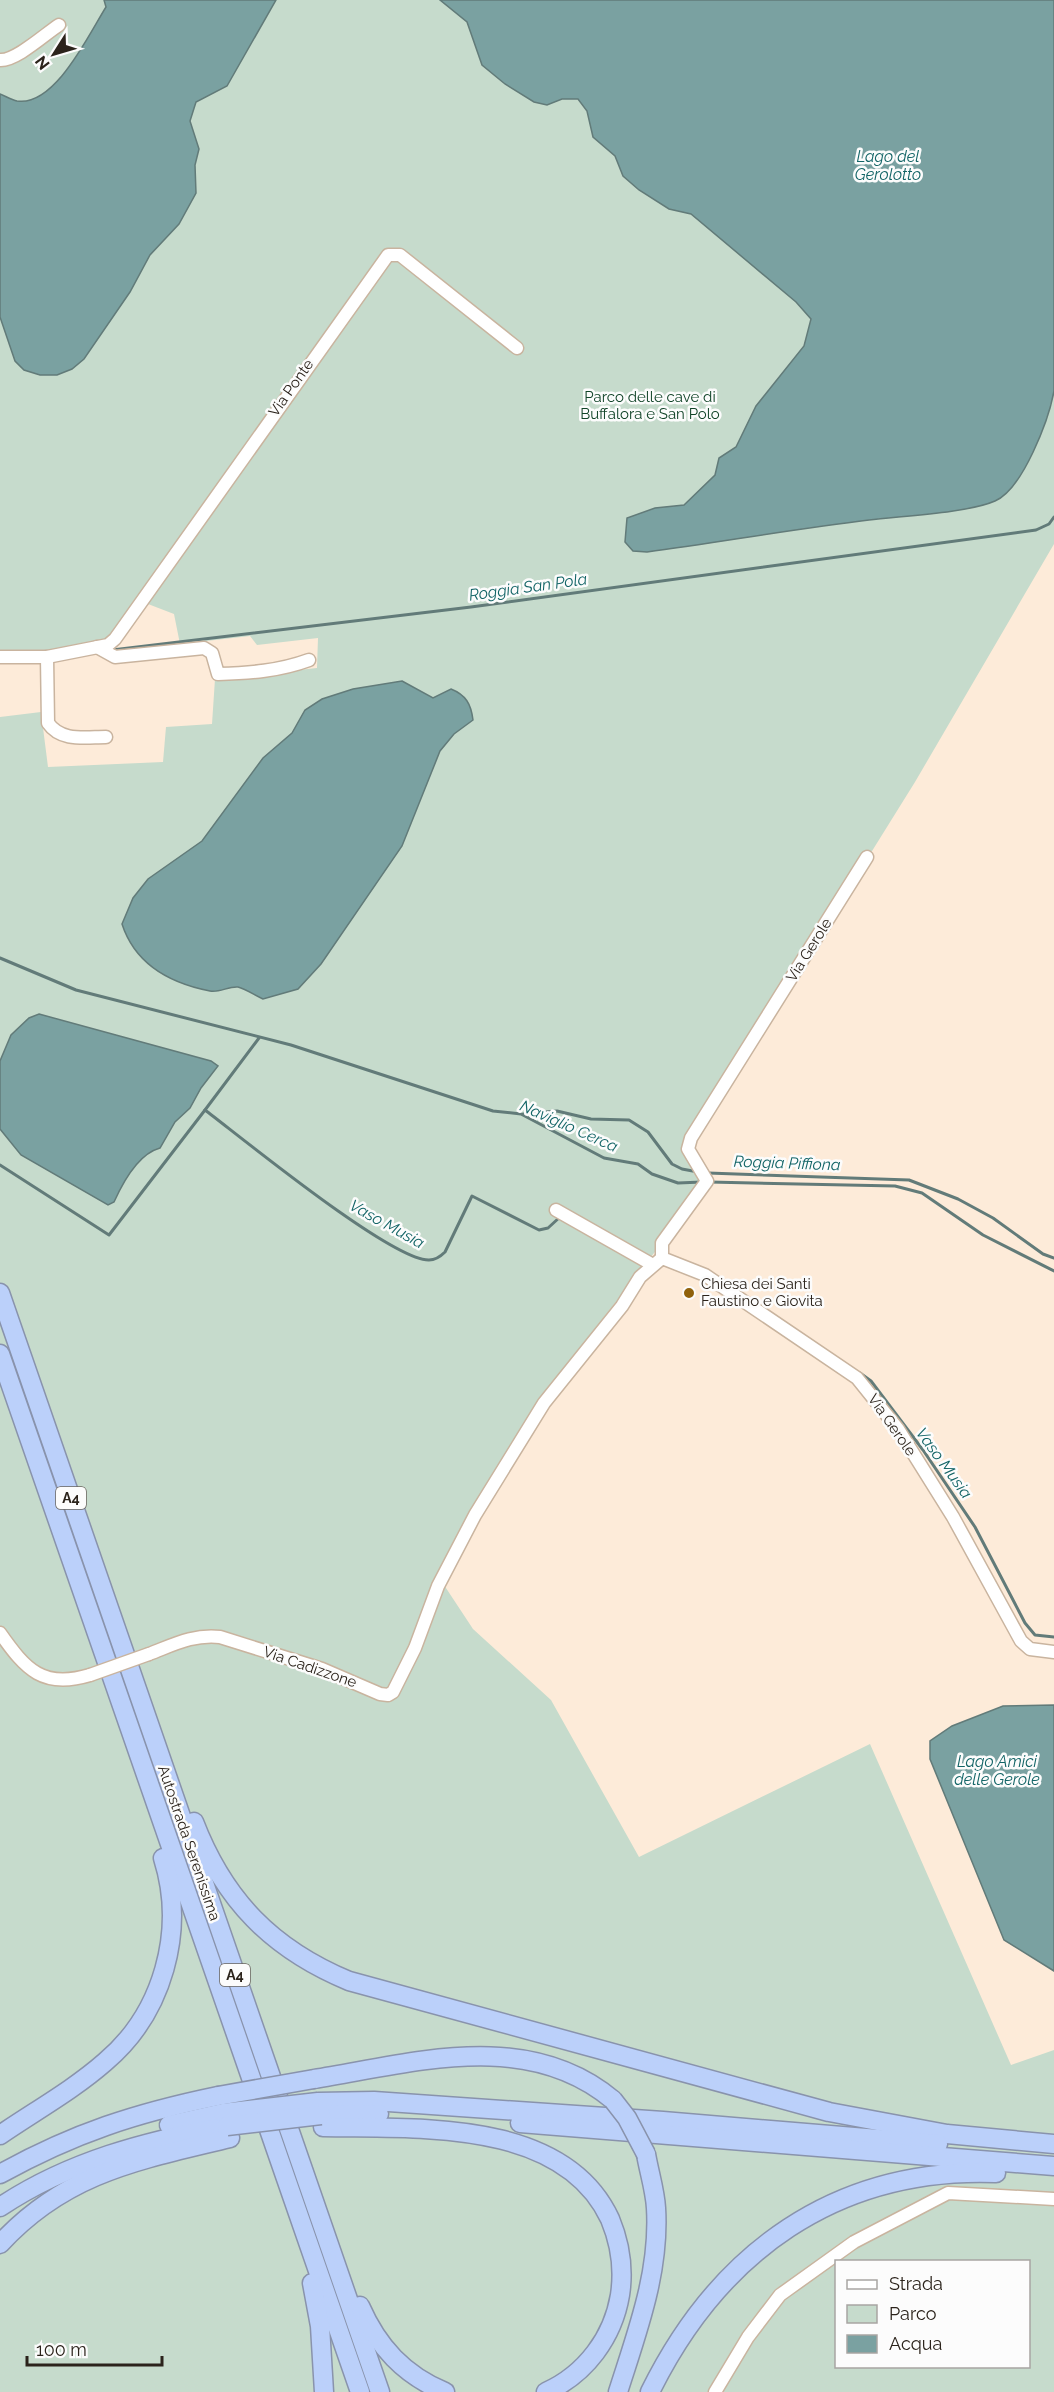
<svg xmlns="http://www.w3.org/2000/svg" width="1054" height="2392" viewBox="0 0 1054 2392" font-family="Raleway,sans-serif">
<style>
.green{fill:#c6dbcc;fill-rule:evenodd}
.water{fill:#7aa1a1;stroke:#627b79;stroke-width:1.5}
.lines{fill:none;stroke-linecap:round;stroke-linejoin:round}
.stream{stroke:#627b79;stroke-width:3}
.minor-casing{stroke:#c9b49f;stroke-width:15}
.highway-casing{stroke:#8993ac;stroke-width:21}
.minor{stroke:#fff;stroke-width:12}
.highway{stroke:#bbd0fa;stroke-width:18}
.minor-bridge-casing{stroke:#c9b49f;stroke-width:15;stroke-linecap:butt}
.highway-bridge-casing{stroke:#8993ac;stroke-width:21;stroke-linecap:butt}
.minor-bridge{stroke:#fff;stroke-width:12}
.highway-bridge{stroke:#bbd0fa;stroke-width:18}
.poi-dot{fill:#90620d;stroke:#fcfcfc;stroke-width:2}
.labels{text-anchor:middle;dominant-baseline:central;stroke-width:5;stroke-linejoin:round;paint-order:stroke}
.shield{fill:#fcfcfc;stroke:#6a645e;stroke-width:1.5}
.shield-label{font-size:14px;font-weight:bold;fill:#2b231b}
.street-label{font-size:15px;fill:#2b231b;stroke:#fcfcfc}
.park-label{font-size:15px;fill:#114428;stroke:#fcfcfc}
.poi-label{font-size:15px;fill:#2b231b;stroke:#fcfcfc;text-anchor:start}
.water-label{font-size:16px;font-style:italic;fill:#126466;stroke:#fcfcfc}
</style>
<rect width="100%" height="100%" fill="#fdebd9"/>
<path class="green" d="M0 0H1054V544L915 782 745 1055 689 1151 704 1189 533 1408 442 1582 473 1629 551 1700 639 1857 870 1744 1011 2065 1054 2050V2392H0V717L41 712 48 767 163 762 166 727 212 724 215 679 317 668 318 638 257 645 250 636 180 644 174 614 148 604 115 648 51 660H0ZM836 2262H1028V2366H836Z"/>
<g class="water">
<path d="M104 0H276L227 86 196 102 190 121 199 149 195 165 196 193 179 224 150 255 130 292 84 359 72 369 57 375H40L24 370 15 361 0 317V94C5 96 12 100 17 101 55 107 89 34 106 7Z"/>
<path d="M440 0H1054V391C1049 419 1023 489 995 501 968 513 901 516 869 520 794 529 721 542 647 552L633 551 625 542 627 518 655 508 684 505 715 475 719 458 736 447 756 406 804 346 811 319 796 302 691 214 669 209 639 190 623 176 615 156 593 137 587 111 578 99H562L547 105 534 102 505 84 482 65 467 22Z"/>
<path d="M402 681 433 698 451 689C466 695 471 704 473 720L454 734 440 751 402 846 321 964 298 989 263 999C256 996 246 989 238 987 229 986 219 993 210 991 169 983 135 964 122 924L133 898 148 879 202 841 263 758 292 733 305 710 322 699 353 689Z"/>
<path d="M39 1014 211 1061 218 1066 201 1088 190 1108 175 1122 160 1148C138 1154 123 1182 114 1202L108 1205 21 1155 0 1129V1061L11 1035 29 1018Z"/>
<path d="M1054 1705V1971L1004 1940 930 1759V1741L952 1726 1003 1706Z"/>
</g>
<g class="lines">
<g class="stream">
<path d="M112 650 471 607 1036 530 1049 524 1054 517"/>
<path d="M0 958 76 990 291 1045 493 1111 521 1114 604 1158 638 1164 652 1174 678 1183 702 1182"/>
<path d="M205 1110 259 1038"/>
<path d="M523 1114 557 1111 591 1119 629 1120 648 1132 672 1164 682 1169 698 1172"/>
<path d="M0 1165 109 1235 205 1110C242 1138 392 1261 429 1260 435 1260 441 1256 445 1252L472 1196 539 1230 548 1228 560 1217"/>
<path d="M708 1173 909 1180 958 1199 993 1218 1043 1254 1054 1258"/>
<path d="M709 1182 895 1186 922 1193 983 1235 1054 1271"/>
<path d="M860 1373 871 1381 923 1450 975 1527 1025 1623 1035 1635 1054 1637"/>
</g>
<defs>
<g id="minor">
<path d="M0 60C16 61 45 34 59 25"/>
<path d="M97 647 115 657 204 648 212 653 218 674C250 673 279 671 309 660"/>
<path d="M0 657H47L108 645 115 639 388 255H400L517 348"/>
<path d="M47 657 48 723C61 742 85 737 106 737"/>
<path d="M556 1210 653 1265"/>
<path d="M662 1258V1243L707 1181 688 1149 691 1138 867 857"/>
<path d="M0 1633C26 1670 43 1689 90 1675"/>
<path d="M149 1654C173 1645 193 1634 220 1637L322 1669 380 1694 388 1695 393 1692 415 1648 438 1586 475 1515 544 1403 622 1306 640 1277 662 1258 705 1275 857 1378 898 1429 953 1517 1021 1641 1030 1649 1054 1652"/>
<path d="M715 2392 748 2337 780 2295 854 2242 948 2193 1054 2199"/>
</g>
<g id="highway">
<path d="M0 1293 380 2392"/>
<path d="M0 1354 360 2392"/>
<path d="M194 1822C224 1900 272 1949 349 1981L829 2112 947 2134 1054 2144"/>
<path d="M314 2079C414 2063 527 2028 613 2100"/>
<path d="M318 2102 374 2101 663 2121 938 2144"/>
<path d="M321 2115 379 2114"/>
<path d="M520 2123 1054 2166"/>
<path d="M169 2125 223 2113"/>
<path d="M323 2127C417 2129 563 2118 610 2219 620 2243 624 2269 620 2295 613 2337 586 2374 546 2392"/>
<path d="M0 2135C35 2111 73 2090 105 2062 163 2013 186 1931 163 1858"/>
<path d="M0 2174C74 2133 136 2113 218 2096"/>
<path d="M0 2207C69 2161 146 2141 227 2126"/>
<path d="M0 2244C66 2172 140 2160 230 2138"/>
<path d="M312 2283 320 2326 324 2392"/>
<path d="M360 2306C378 2347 404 2375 445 2392"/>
<path d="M618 2392C637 2332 660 2272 656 2208 655 2190 649 2172 646 2154"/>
<path d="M650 2392C719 2252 836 2167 996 2173"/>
</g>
</defs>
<use href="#minor" class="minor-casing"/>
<use href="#highway" class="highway-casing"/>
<use href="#minor" class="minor"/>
<use href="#highway" class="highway"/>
<defs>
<path id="minor-bridge" d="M90 1675 149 1654"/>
<g id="highway-bridge">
<path d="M218 2096 314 2079"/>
<path d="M613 2100 627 2118 646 2154"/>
<path d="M223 2113 318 2102"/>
<path d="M227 2126 321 2115"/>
</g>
</defs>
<use href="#minor-bridge" class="minor-bridge-casing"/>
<use href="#highway-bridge" class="highway-bridge-casing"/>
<use href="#minor-bridge" class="minor-bridge"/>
<use href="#highway-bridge" class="highway-bridge"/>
</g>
<circle class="poi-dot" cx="689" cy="1293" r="6"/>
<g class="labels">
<g class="shield">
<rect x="56" y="1487" width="30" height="22" rx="4.5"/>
<rect x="220" y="1964" width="30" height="22" rx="4.5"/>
</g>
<g class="shield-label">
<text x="71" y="1498">A4</text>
<text x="235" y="1975">A4</text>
</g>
<g class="street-label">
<text transform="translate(291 388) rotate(-55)">Via Ponte</text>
<text transform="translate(809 950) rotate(-58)">Via Gerole</text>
<text transform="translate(892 1425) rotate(55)">Via Gerole</text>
<text transform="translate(310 1667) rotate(19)">Via Cadizzone</text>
<text transform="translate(189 1843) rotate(71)">Autostrada Serenissima</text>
</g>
<g class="park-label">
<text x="650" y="397">Parco delle cave di<tspan x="650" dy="17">Buffalora e San Polo</tspan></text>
</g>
<g class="poi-label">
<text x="701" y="1284">Chiesa dei Santi<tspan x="701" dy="17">Faustino e Giovita</tspan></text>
</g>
<g class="water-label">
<text x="888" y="156">Lago del<tspan x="888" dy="18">Gerolotto</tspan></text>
<text transform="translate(528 587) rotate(-8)">Roggia San Pola</text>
<text transform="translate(569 1126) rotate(24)">Naviglio Cerca</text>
<text transform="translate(787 1163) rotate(2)">Roggia Piffiona</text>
<text transform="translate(387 1224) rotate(29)">Vaso Musia</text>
<text transform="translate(944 1463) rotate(54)">Vaso Musia</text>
<text x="997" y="1761">Lago Amici<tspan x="997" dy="18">delle Gerole</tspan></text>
</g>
</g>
<rect x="835" y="2260" width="195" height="108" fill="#fcfcfc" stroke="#a8a5a2" stroke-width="1.5"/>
<rect x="847" y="2280" width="30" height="9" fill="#ffffff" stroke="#a8a5a2" stroke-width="1.5"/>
<text x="889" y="2290" font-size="18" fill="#2b231b">Strada</text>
<rect x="847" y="2305" width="30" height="18" fill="#c6dbcc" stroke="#a8a5a2" stroke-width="1.5"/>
<text x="889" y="2320" font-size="18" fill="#2b231b">Parco</text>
<rect x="847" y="2335" width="30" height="18" fill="#7aa1a1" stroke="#a8a5a2" stroke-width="1.5"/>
<text x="889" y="2350" font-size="18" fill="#2b231b">Acqua</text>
<g transform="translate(54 54) rotate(233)" stroke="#fcfcfc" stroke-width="4.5" paint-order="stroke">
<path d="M0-4.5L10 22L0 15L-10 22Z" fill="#2b231b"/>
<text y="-9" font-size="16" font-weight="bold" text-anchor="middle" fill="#2b231b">N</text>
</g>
<path d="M27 2356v9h135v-9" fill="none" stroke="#2b231b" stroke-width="3"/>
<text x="36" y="2356" font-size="18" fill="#2b231b" stroke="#fcfcfc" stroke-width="4.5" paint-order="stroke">100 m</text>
</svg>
